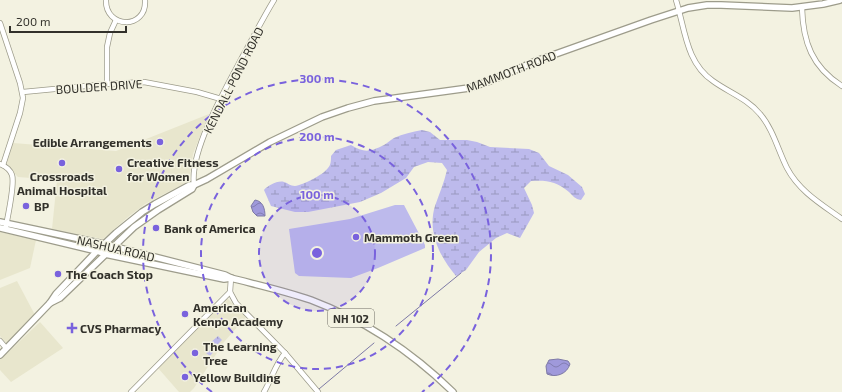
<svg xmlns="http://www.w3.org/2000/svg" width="842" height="392" viewBox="0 0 842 392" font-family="'Exo 2',sans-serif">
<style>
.built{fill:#e8e6cd}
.wetland{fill:url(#wetland-marsh)}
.park{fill:url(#park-crowns)}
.pitch{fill:#bdbaec}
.water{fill:url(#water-waves);stroke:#7e7aa6}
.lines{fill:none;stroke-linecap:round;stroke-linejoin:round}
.stream{stroke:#7e7aa6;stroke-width:1}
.minor-casing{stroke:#9d9c8b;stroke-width:6}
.major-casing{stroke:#9d9c8b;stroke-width:8}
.minor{stroke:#fff;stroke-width:4.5}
.major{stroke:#fff;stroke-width:5.5}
.ring{fill:none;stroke:#7962dd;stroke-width:2;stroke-dasharray:7 5}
.poi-dot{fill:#7962dd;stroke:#f3f2e1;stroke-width:1.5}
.labels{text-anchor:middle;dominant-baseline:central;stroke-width:3;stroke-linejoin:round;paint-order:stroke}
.shield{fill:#f3f2e1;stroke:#6c6b62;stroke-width:1}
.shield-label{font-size:11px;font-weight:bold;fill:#32312b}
.street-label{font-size:12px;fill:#32312b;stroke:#f3f2e1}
.poi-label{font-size:12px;font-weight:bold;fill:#32312b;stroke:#f3f2e1;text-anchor:start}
.centre{fill:#7962dd;stroke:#f3f2e1;stroke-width:2}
.ring-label{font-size:12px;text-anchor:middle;font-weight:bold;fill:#7962dd;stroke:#f3f2e1;stroke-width:3;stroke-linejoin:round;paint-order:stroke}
</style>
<defs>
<pattern id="wetland-marsh" width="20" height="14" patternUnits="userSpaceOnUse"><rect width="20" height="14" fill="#bdbaec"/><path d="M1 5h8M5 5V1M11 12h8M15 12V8" fill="none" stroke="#9a98bf"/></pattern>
<pattern id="park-crowns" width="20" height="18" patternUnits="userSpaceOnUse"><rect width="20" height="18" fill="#bdbaec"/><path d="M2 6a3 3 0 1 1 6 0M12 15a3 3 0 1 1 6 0" fill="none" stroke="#9a98bf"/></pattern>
<pattern id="water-waves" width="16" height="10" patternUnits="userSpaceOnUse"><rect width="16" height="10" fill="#9f99db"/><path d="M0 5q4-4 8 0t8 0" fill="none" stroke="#827db2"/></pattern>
</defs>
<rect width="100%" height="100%" fill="#f3f2e1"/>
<g class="built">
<path d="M209 114 193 154 189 181 145 204 128 217 103 239 52 229 57 180 18 177 15 174 7 163 13 143 116 151Z"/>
<path d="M0 232 36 240 30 268 0 280Z"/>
<path d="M17 281 35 315 7 344 0 336V288Z"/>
<path d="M226 299H228L246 317 224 342 194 388 190 392H179L158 368Z"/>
<path d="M40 322 63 348 11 382 0 370V360Z"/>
</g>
<path class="wetland" d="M422 130 430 132 440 140H467L477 142 490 147 529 149 539 153 549 166 568 175 582 187 585 194 581 200C575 199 573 196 569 192 556 181 546 180 531 181L524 188 532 205 534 213 520 238 507 233 496 238 479 252 466 270 456 276C440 257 427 232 435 206 439 194 444 183 447 170L442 163 428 162 414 167 406 178 381 193 360 202 308 212H295L271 206 264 190C267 186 278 180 284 182 288 183 290 186 295 186 303 185 323 175 328 168 331 165 331 160 331 156L336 150 351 145C364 153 370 152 384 145 388 143 390 140 394 138 403 134 412 132 422 130Z"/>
<path class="park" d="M218 336 222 340 214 348 215 350 210 356 206 353 212 348 209 344Z"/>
<path class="pitch" d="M395 205H404L425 245V248L378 268 351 278 299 276 295 273 289 229 350 219Z"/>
<g class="water">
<path d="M255 200C263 201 265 209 265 216H257L253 212 251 206Z"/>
<path d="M558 359 568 361 570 364C567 374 556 378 547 374L546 366 549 360Z"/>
</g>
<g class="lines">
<g class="stream">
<path d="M396 326 461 273"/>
<path d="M319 389 374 343"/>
</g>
<defs>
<g id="minor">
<path d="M106 0C105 29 147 30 145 0"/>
<path d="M676 0C685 29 686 63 713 81 728 92 748 99 760 114 773 129 778 150 787 168 799 191 821 204 842 219"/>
<path d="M802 8C803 42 812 67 842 86"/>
<path d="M0 23 20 83 23 98 20 113 3 165"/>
<path d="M107 84V47L110 33 116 20"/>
<path d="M23 92 107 84 144 82 197 92 221 99"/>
<path d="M0 164C5 166 10 169 12 175 15 184 8 215 6 226"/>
<path d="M194 185C189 151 228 84 244 54 254 36 263 18 274 0"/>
<path d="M231 278 230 292 236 303 285 353 318 392"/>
<path d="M0 341 6 348"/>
<path d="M131 392 230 292"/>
<path d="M264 392C271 380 276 363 285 353"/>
</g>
<g id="major">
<path d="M0 222 104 244 225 275 231 278C258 285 285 291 311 300 364 320 412 352 453 392"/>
<path d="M0 228 97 251 105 254 224 279 231 278"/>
<path d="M50 303 60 298 134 227 158 210 192 189 194 185"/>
<path d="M0 355 50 303 56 294 97 251 116 233 142 212 155 204 190 185H194L207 179 270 142 322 117 348 108 374 101 469 88 490 81 536 61 651 20 688 8 707 5H721L792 8 823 4 840 0"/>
</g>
</defs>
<use href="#minor" class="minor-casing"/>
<use href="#major" class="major-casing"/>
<use href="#minor" class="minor"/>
<use href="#major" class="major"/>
</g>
<circle cx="317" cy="253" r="58" fill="#7962dd" fill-opacity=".12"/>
<g class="ring">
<circle cx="317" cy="253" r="58"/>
<circle cx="317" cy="253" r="116"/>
<path d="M212 392A174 174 0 1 1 422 392"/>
</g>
<g class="poi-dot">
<circle cx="160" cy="142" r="4"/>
<circle cx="62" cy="163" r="4"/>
<circle cx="119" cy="169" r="4"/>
<circle cx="26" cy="206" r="4"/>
<circle cx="156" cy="228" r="4"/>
<circle cx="356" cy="237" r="4"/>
<circle cx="58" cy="274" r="4"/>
<circle cx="185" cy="314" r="4"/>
<path d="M70 322h4v4h4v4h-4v4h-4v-4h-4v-4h4z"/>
<circle cx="195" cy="353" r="4"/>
<circle cx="185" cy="377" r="4"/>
</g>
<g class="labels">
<rect class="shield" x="328" y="309" width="46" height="18" rx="3"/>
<g class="shield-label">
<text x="351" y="318">NH 102</text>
</g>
<g class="street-label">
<text transform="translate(511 71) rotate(-21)">MAMMOTH ROAD</text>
<text transform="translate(233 80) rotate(-63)">KENDALL POND ROAD</text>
<text transform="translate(99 86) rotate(-4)">BOULDER DRIVE</text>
<text transform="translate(116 248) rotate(13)">NASHUA ROAD</text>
</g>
<g class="poi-label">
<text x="152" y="142" text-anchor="end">Edible Arrangements</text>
<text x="127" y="162">Creative Fitness<tspan x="127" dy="14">for Women</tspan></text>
<text x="62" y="176" text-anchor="middle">Crossroads<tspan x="62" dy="14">Animal Hospital</tspan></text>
<text x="34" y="206">BP</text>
<text x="164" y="228">Bank of America</text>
<text x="364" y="237">Mammoth Green</text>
<text x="66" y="274">The Coach Stop</text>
<text x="193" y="307">American<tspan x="193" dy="14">Kenpo Academy</tspan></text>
<text x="80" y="328">CVS Pharmacy</text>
<text x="203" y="346">The Learning<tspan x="203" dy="14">Tree</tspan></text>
<text x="193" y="377">Yellow Building</text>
</g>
</g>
<circle cx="317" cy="253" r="6" class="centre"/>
<g class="ring-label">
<text x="317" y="83">300 m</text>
<text x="317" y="141">200 m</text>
<text x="317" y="199">100 m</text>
</g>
<path d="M10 26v6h116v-6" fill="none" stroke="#32312b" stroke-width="2"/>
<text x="16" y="26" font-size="12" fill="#32312b" stroke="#f3f2e1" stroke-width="3" paint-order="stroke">200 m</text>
</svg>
